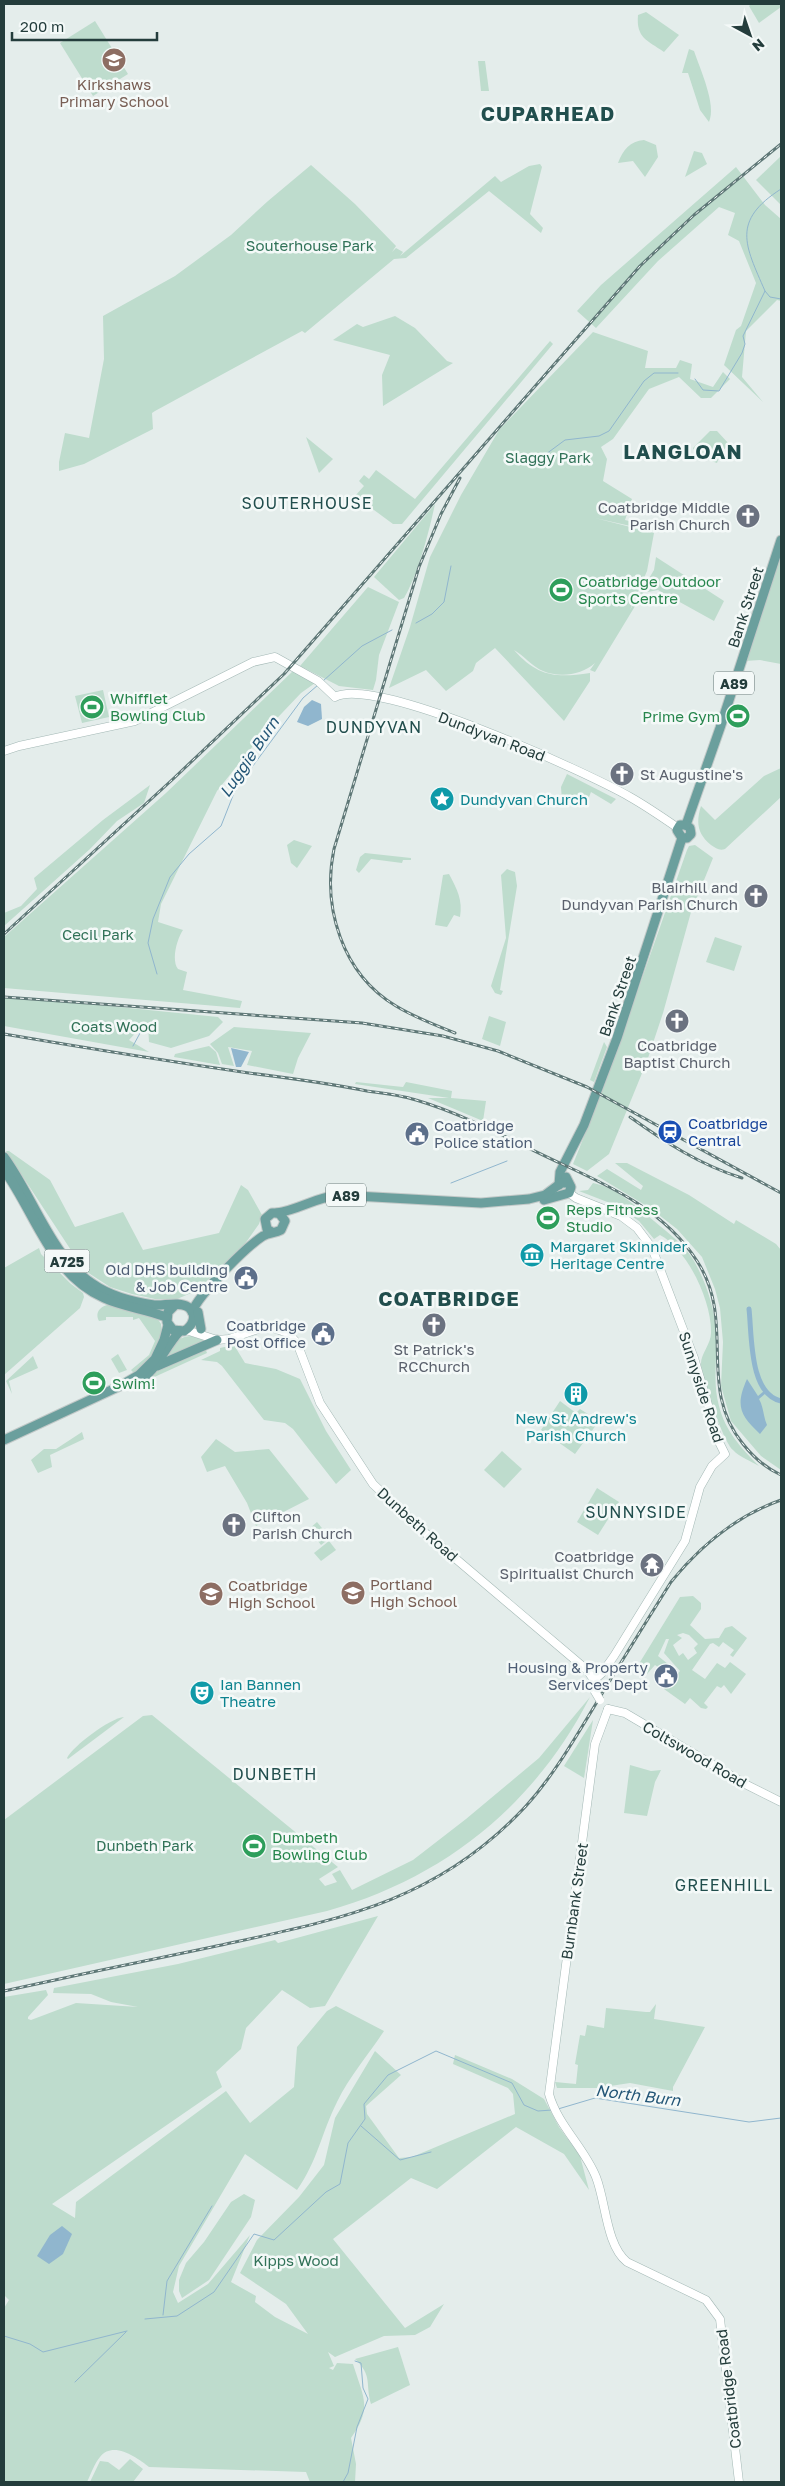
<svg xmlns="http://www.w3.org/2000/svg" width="785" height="2486" viewBox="0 0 785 2486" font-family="'Golos Text',sans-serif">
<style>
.green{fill:#bedccd;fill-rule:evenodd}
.water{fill:#90b6ce}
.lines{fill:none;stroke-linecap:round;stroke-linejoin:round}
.stream{stroke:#90b6ce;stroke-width:1}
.canal{stroke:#90b6ce;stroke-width:5}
.secondary-casing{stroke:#a3b8b5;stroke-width:9}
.primary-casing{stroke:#c2c9c8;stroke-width:11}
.secondary{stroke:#fff;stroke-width:8}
.primary{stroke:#6b9f9d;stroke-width:9}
.rail-casing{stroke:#5f7877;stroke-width:3}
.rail{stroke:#f4f9f8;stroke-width:1;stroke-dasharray:4;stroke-linecap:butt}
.secondary-bridge-casing{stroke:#a3b8b5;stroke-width:9;stroke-linecap:butt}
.secondary-bridge{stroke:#fff;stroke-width:8}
.labels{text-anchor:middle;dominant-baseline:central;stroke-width:5;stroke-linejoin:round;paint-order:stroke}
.shield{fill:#f4f9f8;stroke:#627574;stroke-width:1}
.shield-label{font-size:14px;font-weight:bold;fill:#243d3c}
.education-label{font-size:15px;fill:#785e54;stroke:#f4f9f8;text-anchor:start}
.park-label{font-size:15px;fill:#317258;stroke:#f4f9f8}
.worship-label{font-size:15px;fill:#5b616d;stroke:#f4f9f8;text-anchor:end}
.leisure-label{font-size:15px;fill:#27864d;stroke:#f4f9f8;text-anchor:start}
.street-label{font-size:15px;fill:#243d3c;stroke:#f4f9f8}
.culture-label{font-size:15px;fill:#0d838f;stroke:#f4f9f8;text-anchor:start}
.transit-label{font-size:15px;fill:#164399;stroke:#f4f9f8;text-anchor:start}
.service-label{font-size:15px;fill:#4e5e75;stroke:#f4f9f8;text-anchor:end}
.neighbourhood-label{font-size:16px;letter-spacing:1px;fill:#214e4d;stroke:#f4f9f8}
.water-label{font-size:16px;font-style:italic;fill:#225576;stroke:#f4f9f8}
.district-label{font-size:20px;font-weight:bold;letter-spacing:1px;fill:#214e4d;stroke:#f4f9f8}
</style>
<rect width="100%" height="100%" fill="#e4edeb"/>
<g class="green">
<path d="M751 4H781V7L759 23 749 6Z"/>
<path d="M646 12 679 35 664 52C647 40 636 38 638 15Z"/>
<path d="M95 21 128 74 93 96 60 43Z"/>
<path d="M689 49 694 51C700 69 717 105 709 122L700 110 688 73H682Z"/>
<path d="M478 61H485L489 91H481Z"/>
<path d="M644 140 656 145 658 157 645 177 633 161 618 163C623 150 630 141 644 140Z"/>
<path d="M694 151 702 153 707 164 685 177Z"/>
<path d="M781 156V205L756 180Z"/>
<path d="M540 164 542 167 530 214 543 228 541 233 489 191 406 258 394 259 305 333 302 331 155 411 152 413 153 429 84 464 59 471V462L65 433 89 438 104 359 103 316 175 276 231 235 268 201 311 165 355 204 396 246 392 252 396 248 403 252 400 256 495 176 501 182 529 166Z"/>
<path d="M736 167 765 205 781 219V301L777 300 746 331 742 377 763 402 724 365 736 330 741 326 756 283 739 241 728 235 735 213 719 207 658 261 596 328 577 311 601 285Z"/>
<path d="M395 316 415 328 447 361 453 363 383 406 382 375 390 355 333 340 357 324 363 327Z"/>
<path d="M593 332 648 351 645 368H676L680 360 692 364 690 379 713 387 723 372 730 379 711 398H701L679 377 649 389 613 439 601 447 607 459 603 481 632 499 625 520 657 528V532L595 518 654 533 647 571 630 610 654 570 656 557 724 601 714 621 658 590 643 593 595 672 590 670 595 663C582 675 560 678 543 671 533 667 523 655 514 650 538 677 556 678 590 673V681L564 721 495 648 476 663 473 671 446 691 426 670 389 688 410 627 430 557 461 495 499 430Z"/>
<path d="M550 341 553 344 402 524H393L355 496 364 486 359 481 364 475 369 479 376 470 415 499Z"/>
<path d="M710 431H717L729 444 720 454 717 463 697 456 693 448Z"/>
<path d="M306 437 333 459 319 473Z"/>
<path d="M435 504C429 532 418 574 404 598L399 600 374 577Z"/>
<path d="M781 554V664L760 660 745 661Z"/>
<path d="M368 587 399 602 379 655 376 680 373 690 339 686 300 666Z"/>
<path d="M293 671 315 683 301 693 264 732 217 791 161 904 158 922 183 930C177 939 171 960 178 969L187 972 183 990 242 1001 240 1008 4 988V937L166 793Z"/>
<path d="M103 690 109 717 82 723 75 696Z"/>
<path d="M781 768V797L725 849C719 851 716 848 711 845 697 834 696 822 701 806L715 820 764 776Z"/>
<path d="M567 774 616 799 611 804 591 792 585 807 568 800 562 801 561 787Z"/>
<path d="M150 785 144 803 117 821 90 849 4 926V913L21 906 37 889 34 878 103 820Z"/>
<path d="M294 840 312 846 297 868 291 863 287 845Z"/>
<path d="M695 845 713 858 691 912 663 1013 647 1061 609 1154 587 1171 573 1164 605 1084 687 850 689 846Z"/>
<path d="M365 853 411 858V860H403L402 863 371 859 359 873 356 870 360 857Z"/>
<path d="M507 869 515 872 517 886 500 990 503 991 501 995 495 993 491 986 506 938 501 875Z"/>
<path d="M449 874C457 889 463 900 460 917L454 915 447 927 435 925 443 875Z"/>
<path d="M715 937 742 946 734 971 706 962Z"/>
<path d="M4 998 99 1005 218 1017 223 1022 209 1036 171 1048 149 1042 148 1025H143L129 1040 149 1052 4 1026Z"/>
<path d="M489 1016 506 1022 500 1046 482 1039Z"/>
<path d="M234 1027 311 1033 298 1058 293 1074 247 1065 252 1051 228 1047 234 1066 222 1064 218 1053 210 1044Z"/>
<path d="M604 1042 607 1047 594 1082 590 1080Z"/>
<path d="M209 1046 216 1052 220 1065 174 1057 175 1054Z"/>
<path d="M356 1082 403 1087 406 1082 452 1091 451 1098 486 1101 483 1121 428 1098H449L355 1084Z"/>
<path d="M6 1151H9L50 1180 75 1227 123 1212 143 1250 219 1233 241 1185 248 1190 262 1215 259 1224 242 1248 196 1291 177 1299H155L132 1294 110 1287 84 1270Z"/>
<path d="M615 1163H627L689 1195 734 1224 736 1220 776 1244 781 1250V1470L761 1456 731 1421 721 1386 723 1342 720 1308 715 1289 702 1257 677 1229 650 1208 597 1176 607 1169 641 1190 643 1186Z"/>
<path d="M593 1183C615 1187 637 1207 654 1221 668 1233 685 1245 694 1261 706 1282 714 1307 716 1330 718 1356 712 1381 719 1406 725 1431 742 1449 759 1466 751 1461 739 1457 733 1450 723 1441 702 1379 701 1365 700 1355 711 1344 711 1333 712 1302 688 1250 660 1235L654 1239 639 1221 615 1205 579 1191 588 1190Z"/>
<path d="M39 1248 41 1254 71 1284 83 1293 84 1297 80 1308 4 1375V1268Z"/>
<path d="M110 1304 157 1318 161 1324C164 1343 149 1362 134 1373L131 1370 149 1355 155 1341 139 1318 133 1320V1317H106V1320L99 1321C94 1311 102 1306 110 1304Z"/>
<path d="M191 1336 207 1341 165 1360C170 1348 175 1337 191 1336Z"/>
<path d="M234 1345 245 1363 276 1369 300 1379 326 1431 351 1470 336 1484 293 1429 285 1423 264 1420 222 1366 217 1362 201 1360 220 1351V1348Z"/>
<path d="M205 1348 207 1353 150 1379 148 1378 159 1368Z"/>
<path d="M118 1354 127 1370 119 1373 111 1359Z"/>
<path d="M33 1356 38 1368 9 1381 12 1394 6 1381Z"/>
<path d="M560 1401 576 1413 580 1409 599 1421 575 1454 541 1430Z"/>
<path d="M82 1432 84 1439 50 1455 52 1467 38 1473 31 1460 44 1449H56Z"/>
<path d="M216 1439 235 1452 269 1449 309 1499 256 1526 247 1503 225 1466 207 1472 201 1457Z"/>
<path d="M502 1451 522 1469 504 1488 484 1470Z"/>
<path d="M597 1488 619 1502 598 1535 577 1522Z"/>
<path d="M317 1522 330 1538 321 1545 309 1529Z"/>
<path d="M329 1541 336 1550 321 1561 314 1553Z"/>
<path d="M693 1596 701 1603V1609L690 1625 705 1639 719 1638 725 1628 732 1626 747 1638 733 1657 730 1655 734 1650 723 1642 719 1647 713 1643 710 1644 692 1670 705 1679 717 1663 725 1668 730 1662 746 1674 731 1694 724 1685 721 1688 717 1686 704 1703 708 1707 706 1709 701 1708 690 1698 685 1704 664 1689 680 1671 664 1653 669 1639H666L658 1656 668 1664 664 1671 655 1665 647 1674 637 1667 680 1597ZM683 1633 689 1635 698 1644 694 1648 697 1653 688 1660 683 1653 679 1656 673 1645 682 1638 677 1635Z"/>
<path d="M590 1697C534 1806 444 1878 327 1911L4 1984V1820L143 1716 152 1715 338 1867 319 1879 325 1886 337 1882 332 1874 340 1870 352 1890 413 1860 466 1819 539 1758Z"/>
<path d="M124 1717 68 1759 67 1758C73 1746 110 1718 124 1717Z"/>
<path d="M593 1720 584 1778 564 1766Z"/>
<path d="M630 1765 651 1771 661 1770 655 1782 647 1816 624 1813Z"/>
<path d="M378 1916 325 2006 310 2008 282 1990 246 2028 241 2049 216 2072 222 2087 52 2204 75 2218 76 2202 226 2091 250 2123 294 2087 297 2047 327 2011 336 2006 384 2031C369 2054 349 2077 337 2102 321 2134 318 2160 297 2190L245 2154 179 2266 173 2292 178 2303 208 2284 250 2235 231 2282 256 2296 255 2302 275 2317 308 2334 286 2304 240 2273 257 2240 299 2197 324 2165 335 2118 375 2051 401 2075 366 2106 367 2114 399 2158 412 2157 515 2114 513 2094 508 2088 453 2064 455 2055 512 2079 544 2099 559 2127 580 2156 589 2190 564 2154 516 2127 437 2189 411 2178 333 2239 405 2328 444 2304 430 2327 415 2335 384 2336 335 2357 328 2352 334 2366 329 2368 333 2370 337 2363 353 2364C363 2397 373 2407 351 2438L356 2464 355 2482H310L306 2472 149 2467C138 2458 113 2440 100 2457 94 2464 91 2474 87 2482H4V2308L9 2300 4 2295V1997L46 1990 48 1995 28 2017V2019L31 2020 76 2003 138 2007 111 2002 91 1994 53 1993 54 1988 178 1964 275 1940 278 1943Z"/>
<path d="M656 2004 654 2019 705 2027 673 2087V2091L630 2083 597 2088H557L555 2082 576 2084 578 2065 575 2064 580 2035 585 2036 587 2025 604 2028 606 2008 646 2012H650Z"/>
<path d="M244 2194 255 2200 251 2217 209 2280 182 2298 179 2291V2280L186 2263 204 2242 231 2202Z"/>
<path d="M398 2347 410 2385 371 2404C365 2383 373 2376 355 2359Z"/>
<path d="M130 2459 143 2469 133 2482H90L100 2461 108 2462 119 2470Z"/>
</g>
<g class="water">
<path d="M312 700 321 704 322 719 308 726 297 722 304 707Z"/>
<path d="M231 1048 249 1052 241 1067H236Z"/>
<path d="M747 1379 758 1396 764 1391 766 1393 759 1399C764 1408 763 1416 767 1425L760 1434C740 1415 735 1406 747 1379Z"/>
<path d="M62 2226 72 2234 63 2254 49 2264 37 2256 50 2235Z"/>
</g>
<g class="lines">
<g class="stream">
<path d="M765 291 770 297 781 299"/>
<path d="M695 379 703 390 719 391 742 353 745 344 743 336 765 291C745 245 731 221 781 189"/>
<path d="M538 460 565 440 599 436 609 431 644 381 654 373H678"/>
<path d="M416 623 432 614 444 602 451 566"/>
<path d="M323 681 362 646 392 630"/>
<path d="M157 974 148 943 153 919 170 877 189 854 221 826 234 793 244 778 303 698 318 685"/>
<path d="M133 1046 145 1024"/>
<path d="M451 1183 507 1161"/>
<path d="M558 2109 595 2098 749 2122 781 2118"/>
<path d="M361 2126 400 2160 431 2152"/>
<path d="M163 2315 167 2281 212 2206"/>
<path d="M145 2319 177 2316 214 2292 254 2234 274 2240 326 2192 340 2184 348 2143 365 2119 364 2104 388 2075 436 2051 512 2083 524 2105 538 2111 552 2110"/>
<path d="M4 2336 30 2344 43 2352 127 2331"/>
<path d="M75 2382 126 2332"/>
<path d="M343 2482 348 2473 357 2427 368 2399 363 2388 361 2363 355 2361"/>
</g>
<path class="canal" d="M749 1309C752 1335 749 1394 781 1401"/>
<defs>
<g id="secondary">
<path d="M4 751 19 746 135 721 253 662 275 657 318 681 335 697C375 675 586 772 630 797 646 806 662 817 678 828"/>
<path d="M569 1193 576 1198 621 1216 637 1228 652 1248 694 1358 719 1442 725 1454 712 1466 700 1487 685 1541 614 1656 602 1673 594 1680V1690"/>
<path d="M186 1330 217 1340 229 1339 267 1326 288 1333 297 1343 320 1403 373 1484 423 1531 587 1670 594 1680"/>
<path d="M608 1709 595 1744 549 2094C558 2126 584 2147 596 2177 606 2202 606 2245 627 2262L706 2300 720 2319 739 2482"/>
<path d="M608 1709 625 1713 747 1785 781 1802"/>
</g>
<g id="primary">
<path d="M686 825 720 728 781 540"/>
<path d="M682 838H687L691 834 690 828 686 825"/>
<path d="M682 838 677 830 680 825H686"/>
<path d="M4 1157C33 1196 51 1257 93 1284 110 1296 133 1302 154 1305 164 1306 179 1301 188 1307 198 1314 193 1326 184 1331L173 1330 167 1322 168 1312 175 1305"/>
<path d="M4 1170C36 1214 50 1274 104 1298 123 1307 146 1309 166 1317"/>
<path d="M559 1185 560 1172 584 1125 617 1038 682 838"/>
<path d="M544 1200 569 1193 571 1187 566 1177"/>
<path d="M277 1213C298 1210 317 1197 338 1195L481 1203 529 1199 545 1195 561 1183H567"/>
<path d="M192 1312C199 1294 246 1247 263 1236 269 1233 275 1233 281 1230L285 1221 279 1213H272L265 1219 267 1229 272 1232"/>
<path d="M198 1312 201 1329"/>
<path d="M157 1366 217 1340"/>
<path d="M135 1383C158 1371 163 1349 180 1331"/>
<path d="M4 1440 120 1386 139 1375 155 1359 164 1340 168 1325"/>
</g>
</defs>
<use href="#secondary" class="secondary-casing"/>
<use href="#primary" class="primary-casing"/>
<use href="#secondary" class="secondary"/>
<use href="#primary" class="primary"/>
<defs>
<g id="rail">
<path d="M4 934 173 779 284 674 640 266 694 215 781 144"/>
<path d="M4 997 362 1023 443 1036 498 1051 587 1087 781 1193"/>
<path d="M455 1033C435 1025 414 1017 396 1006 342 974 322 907 334 849L419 567 441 514 460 478"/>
<path d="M4 1034C86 1048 167 1061 249 1073 289 1078 328 1083 367 1091 383 1093 401 1095 416 1100 467 1115 514 1142 562 1164 612 1187 666 1212 697 1261 737 1322 696 1387 743 1444 754 1458 766 1468 781 1475"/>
<path d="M630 1117C665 1142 700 1165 742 1178"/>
<path d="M4 1991C73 1976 143 1961 212 1947 336 1920 435 1904 526 1806 554 1775 575 1738 597 1702 621 1662 646 1622 671 1582 701 1545 736 1516 781 1500"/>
</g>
</defs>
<use href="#rail" class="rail-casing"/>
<use href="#rail" class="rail"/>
<defs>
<path id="secondary-bridge" d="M594 1690 600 1700"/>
</defs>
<use href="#secondary-bridge" class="secondary-bridge-casing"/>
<use href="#secondary-bridge" class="secondary-bridge"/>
</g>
<defs>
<symbol id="school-disc" viewBox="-11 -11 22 22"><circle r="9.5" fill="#8d6e63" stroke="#f4f9f8"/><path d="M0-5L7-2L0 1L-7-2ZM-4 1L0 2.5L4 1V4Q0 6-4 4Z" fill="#fff"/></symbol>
<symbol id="church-disc" viewBox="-11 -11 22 22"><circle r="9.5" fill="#6b7280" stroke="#f4f9f8"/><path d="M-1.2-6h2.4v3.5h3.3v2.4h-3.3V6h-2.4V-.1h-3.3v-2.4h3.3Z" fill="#fff"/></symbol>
<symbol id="stadium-disc" viewBox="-11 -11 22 22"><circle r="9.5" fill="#2e9e5b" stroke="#f4f9f8"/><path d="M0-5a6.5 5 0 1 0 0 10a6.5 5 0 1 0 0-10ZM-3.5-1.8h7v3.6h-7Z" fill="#fff"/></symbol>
<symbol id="sight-disc" viewBox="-11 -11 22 22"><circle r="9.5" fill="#0f9aa8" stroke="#f4f9f8"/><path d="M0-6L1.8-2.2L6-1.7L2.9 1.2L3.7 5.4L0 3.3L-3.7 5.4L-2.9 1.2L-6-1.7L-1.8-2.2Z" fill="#fff"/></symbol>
<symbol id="station-disc" viewBox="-11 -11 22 22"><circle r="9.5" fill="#1a4fb4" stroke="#f4f9f8"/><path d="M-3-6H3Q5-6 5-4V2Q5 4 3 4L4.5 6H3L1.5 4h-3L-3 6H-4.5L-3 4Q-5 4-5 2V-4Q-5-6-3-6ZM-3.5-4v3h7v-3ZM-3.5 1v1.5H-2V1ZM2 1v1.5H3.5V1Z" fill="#fff"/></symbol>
<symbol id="civic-disc" viewBox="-11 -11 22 22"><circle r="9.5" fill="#5c6f8a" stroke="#f4f9f8"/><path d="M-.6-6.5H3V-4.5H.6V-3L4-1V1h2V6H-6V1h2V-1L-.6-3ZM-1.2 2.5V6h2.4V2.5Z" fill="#fff"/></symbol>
<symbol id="museum-disc" viewBox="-11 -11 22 22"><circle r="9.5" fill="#0f9aa8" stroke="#f4f9f8"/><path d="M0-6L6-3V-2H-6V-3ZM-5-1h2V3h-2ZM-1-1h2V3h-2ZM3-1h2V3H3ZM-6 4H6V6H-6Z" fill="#fff"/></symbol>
<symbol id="building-disc" viewBox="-11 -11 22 22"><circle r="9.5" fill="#0f9aa8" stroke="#f4f9f8"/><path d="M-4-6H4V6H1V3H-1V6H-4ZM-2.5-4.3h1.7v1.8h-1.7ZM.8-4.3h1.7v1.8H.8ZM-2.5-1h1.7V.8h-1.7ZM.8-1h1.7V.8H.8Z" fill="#fff"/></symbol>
<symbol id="temple-disc" viewBox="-11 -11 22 22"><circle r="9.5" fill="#6b7280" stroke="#f4f9f8"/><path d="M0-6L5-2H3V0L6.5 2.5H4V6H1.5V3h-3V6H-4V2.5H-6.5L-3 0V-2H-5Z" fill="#fff"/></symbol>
<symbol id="theatre-disc" viewBox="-11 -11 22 22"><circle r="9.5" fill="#0f9aa8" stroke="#f4f9f8"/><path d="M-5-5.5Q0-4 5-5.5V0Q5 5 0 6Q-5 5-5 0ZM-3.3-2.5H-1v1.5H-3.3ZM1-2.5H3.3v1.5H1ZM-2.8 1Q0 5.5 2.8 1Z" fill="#fff"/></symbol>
</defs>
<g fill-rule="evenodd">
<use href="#school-disc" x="100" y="46" width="28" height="28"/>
<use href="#church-disc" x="734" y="502" width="28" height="28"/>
<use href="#stadium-disc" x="547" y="576" width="28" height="28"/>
<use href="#stadium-disc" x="78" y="693" width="28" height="28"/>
<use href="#stadium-disc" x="724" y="702" width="28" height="28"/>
<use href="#church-disc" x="608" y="760" width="28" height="28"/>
<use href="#sight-disc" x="428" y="785" width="28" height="28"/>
<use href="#church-disc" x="742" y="882" width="28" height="28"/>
<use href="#church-disc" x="663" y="1007" width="28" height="28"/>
<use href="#station-disc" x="656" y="1118" width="28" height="28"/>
<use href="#civic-disc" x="403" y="1120" width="28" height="28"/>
<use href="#stadium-disc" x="534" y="1204" width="28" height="28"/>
<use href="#museum-disc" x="518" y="1241" width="28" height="28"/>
<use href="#civic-disc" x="232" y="1264" width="28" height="28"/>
<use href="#church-disc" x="420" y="1311" width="28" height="28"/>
<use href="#civic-disc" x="309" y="1320" width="28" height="28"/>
<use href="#stadium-disc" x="80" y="1369" width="28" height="28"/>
<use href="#building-disc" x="562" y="1380" width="28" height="28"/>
<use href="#church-disc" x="220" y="1511" width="28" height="28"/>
<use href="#temple-disc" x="638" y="1551" width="28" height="28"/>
<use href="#school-disc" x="339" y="1579" width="28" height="28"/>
<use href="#school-disc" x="197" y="1580" width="28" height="28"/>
<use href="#civic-disc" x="652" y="1662" width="28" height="28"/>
<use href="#theatre-disc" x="188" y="1679" width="28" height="28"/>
<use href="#stadium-disc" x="240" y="1832" width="28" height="28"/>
</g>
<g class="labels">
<g class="shield">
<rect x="714" y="671.5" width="40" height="23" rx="4"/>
<rect x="326" y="1183.5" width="40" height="23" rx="4"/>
<rect x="44.5" y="1249.5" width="45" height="23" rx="4"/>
</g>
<g class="shield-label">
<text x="734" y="683">A89</text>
<text x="346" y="1195">A89</text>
<text x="67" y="1261">A725</text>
</g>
<g class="education-label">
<text x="114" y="84" text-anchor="middle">Kirkshaws<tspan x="114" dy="17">Primary School</tspan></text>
<text x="370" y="1584">Portland<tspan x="370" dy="17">High School</tspan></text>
<text x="228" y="1585">Coatbridge<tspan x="228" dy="17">High School</tspan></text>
</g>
<g class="park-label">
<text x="310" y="245">Souterhouse Park</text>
<text x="548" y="457">Slaggy Park</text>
<text x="98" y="934">Cecil Park</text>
<text x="114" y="1026">Coats Wood</text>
<text x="145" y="1845">Dunbeth Park</text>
<text x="296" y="2260">Kipps Wood</text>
</g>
<g class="worship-label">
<text x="730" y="507">Coatbridge Middle<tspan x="730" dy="17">Parish Church</tspan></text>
<text x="640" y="774" text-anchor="start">St Augustine's</text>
<text x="738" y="887">Blairhill and<tspan x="738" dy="17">Dundyvan Parish Church</tspan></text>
<text x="677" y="1045" text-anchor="middle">Coatbridge<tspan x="677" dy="17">Baptist Church</tspan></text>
<text x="434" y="1349" text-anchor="middle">St Patrick's<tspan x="434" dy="17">RCChurch</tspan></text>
<text x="252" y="1516" text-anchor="start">Clifton<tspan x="252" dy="17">Parish Church</tspan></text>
<text x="634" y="1556">Coatbridge<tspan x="634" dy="17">Spiritualist Church</tspan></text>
</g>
<g class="leisure-label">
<text x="578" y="581">Coatbridge Outdoor<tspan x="578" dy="17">Sports Centre</tspan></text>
<text x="110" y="698">Whifflet<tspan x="110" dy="17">Bowling Club</tspan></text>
<text x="720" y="716" text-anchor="end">Prime Gym</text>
<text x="566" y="1209">Reps Fitness<tspan x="566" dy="17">Studio</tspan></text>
<text x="112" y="1383">Swim!</text>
<text x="272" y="1837">Dumbeth<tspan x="272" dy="17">Bowling Club</tspan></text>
</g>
<g class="street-label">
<text transform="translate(745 607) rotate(-72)">Bank Street</text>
<text transform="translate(492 736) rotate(21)">Dundyvan Road</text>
<text transform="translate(617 996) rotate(-71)">Bank Street</text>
<text transform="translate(702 1387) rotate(72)">Sunnyside Road</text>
<text transform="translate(418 1524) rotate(42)">Dunbeth Road</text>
<text transform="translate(695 1754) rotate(30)">Coltswood Road</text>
<text transform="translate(574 1901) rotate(-82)">Burnbank Street</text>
<text transform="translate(728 2389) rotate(-97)">Coatbridge Road</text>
</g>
<g class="culture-label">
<text x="460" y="799">Dundyvan Church</text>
<text x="550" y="1246">Margaret Skinnider<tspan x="550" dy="17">Heritage Centre</tspan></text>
<text x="576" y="1418" text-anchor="middle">New St Andrew's<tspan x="576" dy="17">Parish Church</tspan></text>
<text x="220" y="1684">Ian Bannen<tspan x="220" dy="17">Theatre</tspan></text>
</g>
<g class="transit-label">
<text x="688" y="1123">Coatbridge<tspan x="688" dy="17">Central</tspan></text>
</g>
<g class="service-label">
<text x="434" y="1125" text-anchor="start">Coatbridge<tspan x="434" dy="17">Police station</tspan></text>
<text x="228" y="1269">Old DHS building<tspan x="228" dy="17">&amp; Job Centre</tspan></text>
<text x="306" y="1325">Coatbridge<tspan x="306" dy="17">Post Office</tspan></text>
<text x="648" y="1667">Housing &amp; Property<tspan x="648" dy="17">Services Dept</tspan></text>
</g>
<g class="neighbourhood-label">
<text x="307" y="503">SOUTERHOUSE</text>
<text x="374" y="727">DUNDYVAN</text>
<text x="636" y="1512">SUNNYSIDE</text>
<text x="275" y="1774">DUNBETH</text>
<text x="724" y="1885">GREENHILL</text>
</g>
<g class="water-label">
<text transform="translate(249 757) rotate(-56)">Luggie Burn</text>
<text transform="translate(638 2095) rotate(7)">North Burn</text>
</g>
<g class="district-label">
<text x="548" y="113">CUPARHEAD</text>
<text x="683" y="451">LANGLOAN</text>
<text x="449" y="1298">COATBRIDGE</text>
</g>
</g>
<rect width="785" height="2486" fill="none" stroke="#243d3c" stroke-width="10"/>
<g transform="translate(750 35) rotate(140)" stroke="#f4f9f8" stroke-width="4" paint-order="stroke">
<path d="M0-4L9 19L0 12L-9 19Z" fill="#243d3c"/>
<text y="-8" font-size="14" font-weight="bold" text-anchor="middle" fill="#243d3c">N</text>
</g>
<path d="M12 32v8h145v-8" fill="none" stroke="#243d3c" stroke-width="2.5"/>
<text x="20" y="32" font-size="15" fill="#243d3c" stroke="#f4f9f8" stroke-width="4" paint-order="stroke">200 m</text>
</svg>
